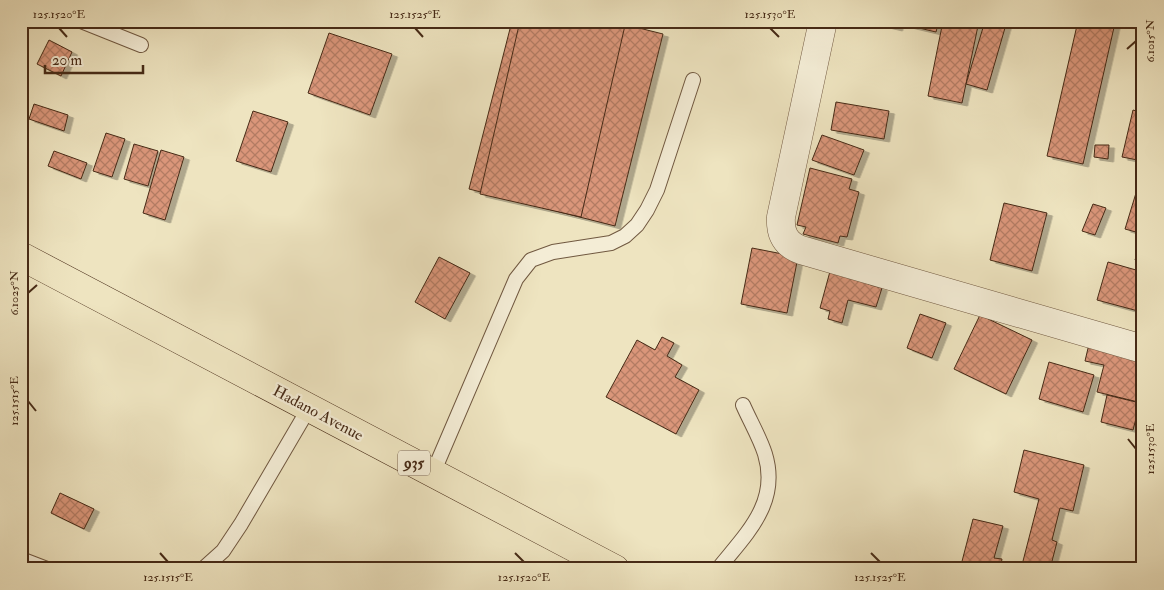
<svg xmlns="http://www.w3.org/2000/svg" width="1164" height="590" viewBox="0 0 1164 590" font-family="'IM FELL Double Pica',serif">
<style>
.building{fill:url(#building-cross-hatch);stroke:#462a16;filter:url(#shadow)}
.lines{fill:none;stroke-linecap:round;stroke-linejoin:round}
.service-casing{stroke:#705840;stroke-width:16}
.minor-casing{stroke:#705840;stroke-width:29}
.primary-casing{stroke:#462a16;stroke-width:29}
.service{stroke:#f4edd6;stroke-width:14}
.minor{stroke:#f4edd6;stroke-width:28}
.primary{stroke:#eee4c0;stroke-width:28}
.ticks{fill:none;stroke:#462a16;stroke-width:2}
.labels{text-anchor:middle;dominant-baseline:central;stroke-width:4.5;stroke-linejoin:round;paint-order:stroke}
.shield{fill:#f4edd6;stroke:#7a6450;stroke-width:1}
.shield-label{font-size:15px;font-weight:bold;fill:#462a16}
.street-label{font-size:16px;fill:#462a16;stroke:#f4edd6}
.neatline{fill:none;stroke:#462a16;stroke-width:2}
.ticks-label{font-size:12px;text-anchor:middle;fill:#462a16}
</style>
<defs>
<pattern id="building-cross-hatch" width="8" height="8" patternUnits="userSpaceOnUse" patternTransform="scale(1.25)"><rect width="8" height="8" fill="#da967a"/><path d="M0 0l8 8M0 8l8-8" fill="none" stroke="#b37b63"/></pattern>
<filter id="shadow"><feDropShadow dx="5.5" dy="3" stdDeviation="0" flood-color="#0004"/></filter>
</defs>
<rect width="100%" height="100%" fill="#eee4c0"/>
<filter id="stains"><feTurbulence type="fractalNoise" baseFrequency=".004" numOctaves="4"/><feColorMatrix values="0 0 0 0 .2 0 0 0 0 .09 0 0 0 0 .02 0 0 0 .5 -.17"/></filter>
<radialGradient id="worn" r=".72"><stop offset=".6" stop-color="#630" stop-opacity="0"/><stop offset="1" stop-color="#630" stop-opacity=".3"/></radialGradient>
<g class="building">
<path d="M512 21H611L663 34 615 226 469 189Z"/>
<path d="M520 21H626L581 217 480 194Z"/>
<path d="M867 21H939L936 32 898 23 897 28Z"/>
<path d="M943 21H979L962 103 928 96Z"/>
<path d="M985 21H1007L987 90 966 84Z"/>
<path d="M1078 21 1115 23 1083 164 1047 156Z"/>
<path d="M329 33 392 54 370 115 308 93Z"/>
<path d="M49 40 72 52 61 76 37 64Z"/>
<path d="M836 102 889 111 884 139 831 130Z"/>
<path d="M34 104 68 115 64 131 29 119Z"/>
<path d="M1133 110 1143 113V161L1122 157Z"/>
<path d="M253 111 288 122 271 172 236 161Z"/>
<path d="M106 133 125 139 112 177 93 171Z"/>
<path d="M822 135 864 150 854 175 812 160Z"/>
<path d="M134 144 158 151 148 186 124 179Z"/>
<path d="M1095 145H1109L1108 159 1094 157Z"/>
<path d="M161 150 184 157 165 220 143 213Z"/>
<path d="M54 151 87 163 81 179 48 166Z"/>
<path d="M810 168 852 179 849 189 859 192 847 237 840 236 838 243 803 234 806 227 797 225Z"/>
<path d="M1136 193 1143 195V234L1125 229Z"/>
<path d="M1004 203 1047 213 1032 271 990 260Z"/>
<path d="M1093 204 1106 208 1095 235 1082 231Z"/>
<path d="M1142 238H1143V263L1135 260Z"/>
<path d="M752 248 798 257 787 313 741 304Z"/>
<path d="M439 257 470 273 445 319 415 302Z"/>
<path d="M1108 262 1143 272V294L1138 311 1097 300Z"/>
<path d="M832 264 871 274 868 284 882 288 876 307 848 300 842 323 828 319 830 311 820 308Z"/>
<path d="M920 314 946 323 932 358 907 348Z"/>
<path d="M980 315 1032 340 1006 394 954 369Z"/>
<path d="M662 337 674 343 667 356 682 365 675 377 699 390 676 434 606 397 637 340 655 350Z"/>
<path d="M1089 344 1143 358V386L1138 402 1097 392 1104 365 1085 361Z"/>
<path d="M1049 362 1094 375 1083 412 1039 399Z"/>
<path d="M1107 395 1140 403 1133 430 1101 422Z"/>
<path d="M1024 450 1084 465 1073 511 1060 508 1052 540 1057 542 1051 565 1065 569H1009L1011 562 1022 565 1039 499 1014 492Z"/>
<path d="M60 493 94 509 84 529 51 513Z"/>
<path d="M973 519 1003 526 994 558 1002 559 1000 569H960Z"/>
</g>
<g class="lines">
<defs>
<g id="service">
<path d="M81 21 141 45"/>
<path d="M433 473 510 293 516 279 531 260 553 252 611 243 625 236 637 225 647 210 657 190 693 80"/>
<path d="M21 559 47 569"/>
<path d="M203 569 223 551 241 524 309 408"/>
<path d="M718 569C746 534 780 503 765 454 760 438 750 421 743 405"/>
</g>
<path id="minor" d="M823 21 781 217C780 233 785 244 801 250L1143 349"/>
<path id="primary" d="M21 256 615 569"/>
</defs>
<use href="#service" class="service-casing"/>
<use href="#minor" class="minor-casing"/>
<use href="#primary" class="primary-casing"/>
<use href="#service" class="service"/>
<use href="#minor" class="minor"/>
<use href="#primary" class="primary"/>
</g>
<path class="ticks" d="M59 28 67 37M415 28 423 37M770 28 779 37M1127 49 1136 41M28 293 37 285M28 401 36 411M1128 439 1136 449M160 553 168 562M515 553 524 562M871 553 880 562"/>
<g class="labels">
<rect class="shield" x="398" y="450.5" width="32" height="25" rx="4"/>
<g class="shield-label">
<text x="414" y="463">935</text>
</g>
<g class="street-label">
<text transform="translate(318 413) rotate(28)">Hadano Avenue</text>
</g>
</g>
<rect width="1164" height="590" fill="none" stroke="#eee4c0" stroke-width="55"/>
<path d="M45 65v8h98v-8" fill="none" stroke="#462a16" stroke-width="2.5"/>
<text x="52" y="65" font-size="15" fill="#462a16" stroke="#f4edd6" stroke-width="4" paint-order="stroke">20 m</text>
<rect x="28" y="28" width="1108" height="534" class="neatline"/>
<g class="ticks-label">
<text x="59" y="18">125.1520°E</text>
<text x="415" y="18">125.1525°E</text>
<text x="770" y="18">125.1530°E</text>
<text transform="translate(1150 41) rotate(-90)" y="4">6.1015°N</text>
<text transform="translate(14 293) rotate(-90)" y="4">6.1025°N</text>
<text transform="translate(14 401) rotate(-90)" y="4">125.1515°E</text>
<text transform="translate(1150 449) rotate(-90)" y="4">125.1530°E</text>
<text x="168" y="581">125.1515°E</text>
<text x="524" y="581">125.1520°E</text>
<text x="880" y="581">125.1525°E</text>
</g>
<rect width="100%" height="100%" filter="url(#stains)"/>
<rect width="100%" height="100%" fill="url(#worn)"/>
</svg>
